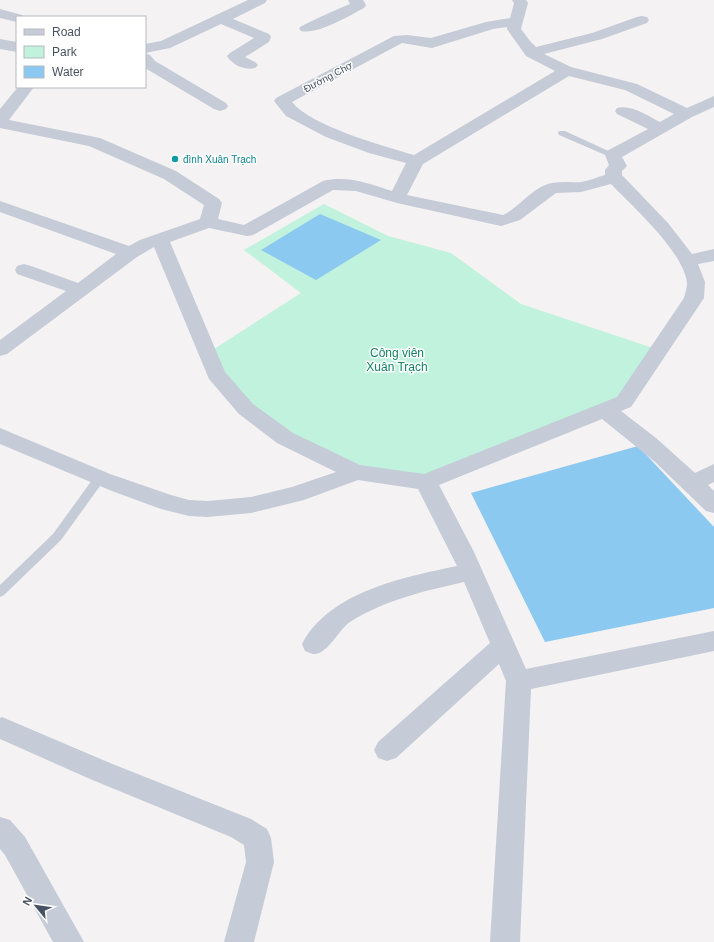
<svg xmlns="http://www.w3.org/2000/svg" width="714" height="942" viewBox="0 0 714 942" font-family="Arial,sans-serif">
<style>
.green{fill:#c0f2dd}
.water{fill:#8bc9f1}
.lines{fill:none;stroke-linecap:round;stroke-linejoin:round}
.lane{fill:#c5cbd7;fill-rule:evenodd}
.street{fill:#c5cbd7;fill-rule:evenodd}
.culture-dot{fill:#0f9aa8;stroke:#fff;stroke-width:1.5}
.labels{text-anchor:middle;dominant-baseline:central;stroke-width:3;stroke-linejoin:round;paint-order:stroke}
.far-street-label{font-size:10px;fill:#485161;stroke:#fff}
.far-culture-label{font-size:10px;fill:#0d838f;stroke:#fff;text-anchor:start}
.park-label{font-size:12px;fill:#138360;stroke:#fff}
</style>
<rect width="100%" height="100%" fill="#f4f2f2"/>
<path class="green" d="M324 204 388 236 451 253 521 304 659 350 624 402 426 482 356 472 246 409 208 353 301 293 244 250Z"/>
<g class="water">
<path d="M320 214 381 240 316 280 261 250Z"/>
<path d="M638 446 714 527V608L545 642 471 493Z"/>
</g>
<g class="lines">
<g class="lane">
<path d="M559 131H565L617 155 616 157H610L559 135 558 133Z"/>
<path d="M99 475 103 476 105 479 61 540 4 595 0 597V585L53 534 95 476Z"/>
</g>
<g class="street">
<path d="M248 0H267L265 3 233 19 269 34 271 37 269 42 245 57 255 62 258 65 255 68C246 71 232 65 227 56L230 53 254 38 221 24 170 48 145 53 150 55 155 61 226 103 228 106 226 109 220 111 214 109 145 68V44L161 41Z"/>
<path d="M348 0H363L366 5 364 8C349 16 317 35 301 31L299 28C301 25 343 7 350 4Z"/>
<path d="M512 0H526L528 3 521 29 530 41 536 47 592 33 637 17 642 16 647 17 649 20 647 23 602 39 544 54 571 67 637 84 687 108 714 96V107L692 117 622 157 627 166 622 171V175L668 223 692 254 714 249V261L698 264 705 282 704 298 631 407 621 411 656 438 695 473 714 464V482L708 485 714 491V513L706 511 654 461 602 419 439 485 474 552 526 669 714 631V651L531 689 520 942H490L506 681 499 664 396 758 387 761 378 758 374 750 378 742 490 643 464 582C424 591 385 600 350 622 339 629 328 654 314 654 312 654 308 652 305 651L302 644C329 592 404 577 457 566L418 489 358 480 304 500 251 513 208 517 189 516 161 509 112 491 0 444V428L110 474 171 495 189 500 208 501 251 497 292 487 336 472 277 443 239 414 209 379 154 247 137 257 7 354 0 356V340L66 291 17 274 15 270 17 266 24 264 31 266 78 283 116 254 0 212V201L129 246 140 240 200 219 204 205 164 179 89 146 0 128V109L18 87H34L9 120 100 138 176 171 219 199 222 203 218 219 244 225 323 181C347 175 370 184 392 191L406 163 369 153 326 137 286 116 274 101 276 98 394 36 407 35 431 38 486 22 510 18 514 3ZM507 27V29L526 56 555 71 414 155C383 146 311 126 292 102L402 43 432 48 493 29ZM569 76 625 90 674 114 660 122C648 116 631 104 617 108L615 111 617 114 648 129 607 151 605 155 609 165 605 170V175C597 177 589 181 581 182 568 183 556 180 543 186 528 193 518 208 503 215L407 195 423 164ZM611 184C632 206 684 252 687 283 687 288 685 293 684 298L617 397 424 474 360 465 293 433 253 404 225 372 170 242 209 228 247 236 253 235 333 190 356 191 397 203 501 226 520 220 556 193 581 192Z"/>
<path d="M0 9 22 15 24 17H17V22L0 18Z"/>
<path d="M0 39 17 42V52L0 49Z"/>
<path d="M2 717 110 763 251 819 267 829 271 838 274 862 254 942H224L246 862 244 845 231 837 90 779 0 739V718Z"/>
<path d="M0 817 10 820 25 837 84 942H53L5 855 0 849Z"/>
</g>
</g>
<circle class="culture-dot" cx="175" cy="159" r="4"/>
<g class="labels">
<g class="far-street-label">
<text transform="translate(328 77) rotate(-28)">Đường Chợ</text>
</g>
<g class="far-culture-label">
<text x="183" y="159">đình Xuân Trạch</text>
</g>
<g class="park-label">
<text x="397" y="353">Công viên<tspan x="397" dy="14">Xuân Trạch</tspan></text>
</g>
</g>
<rect x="16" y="16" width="130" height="72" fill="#ffffff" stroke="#b6b9c0"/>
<rect x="24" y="29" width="20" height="6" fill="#c5cbd7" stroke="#b6b9c0"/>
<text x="52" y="36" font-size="12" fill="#485161">Road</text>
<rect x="24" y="46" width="20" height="12" fill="#c0f2dd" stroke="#b6b9c0"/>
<text x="52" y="56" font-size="12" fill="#485161">Park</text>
<rect x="24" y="66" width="20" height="12" fill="#8bc9f1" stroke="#b6b9c0"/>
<text x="52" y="76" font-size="12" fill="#485161">Water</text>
<g transform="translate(36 906) rotate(299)" stroke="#ffffff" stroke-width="3" paint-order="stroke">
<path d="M0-3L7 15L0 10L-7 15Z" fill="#485161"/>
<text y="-6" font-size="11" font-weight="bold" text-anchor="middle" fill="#485161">N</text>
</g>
</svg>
